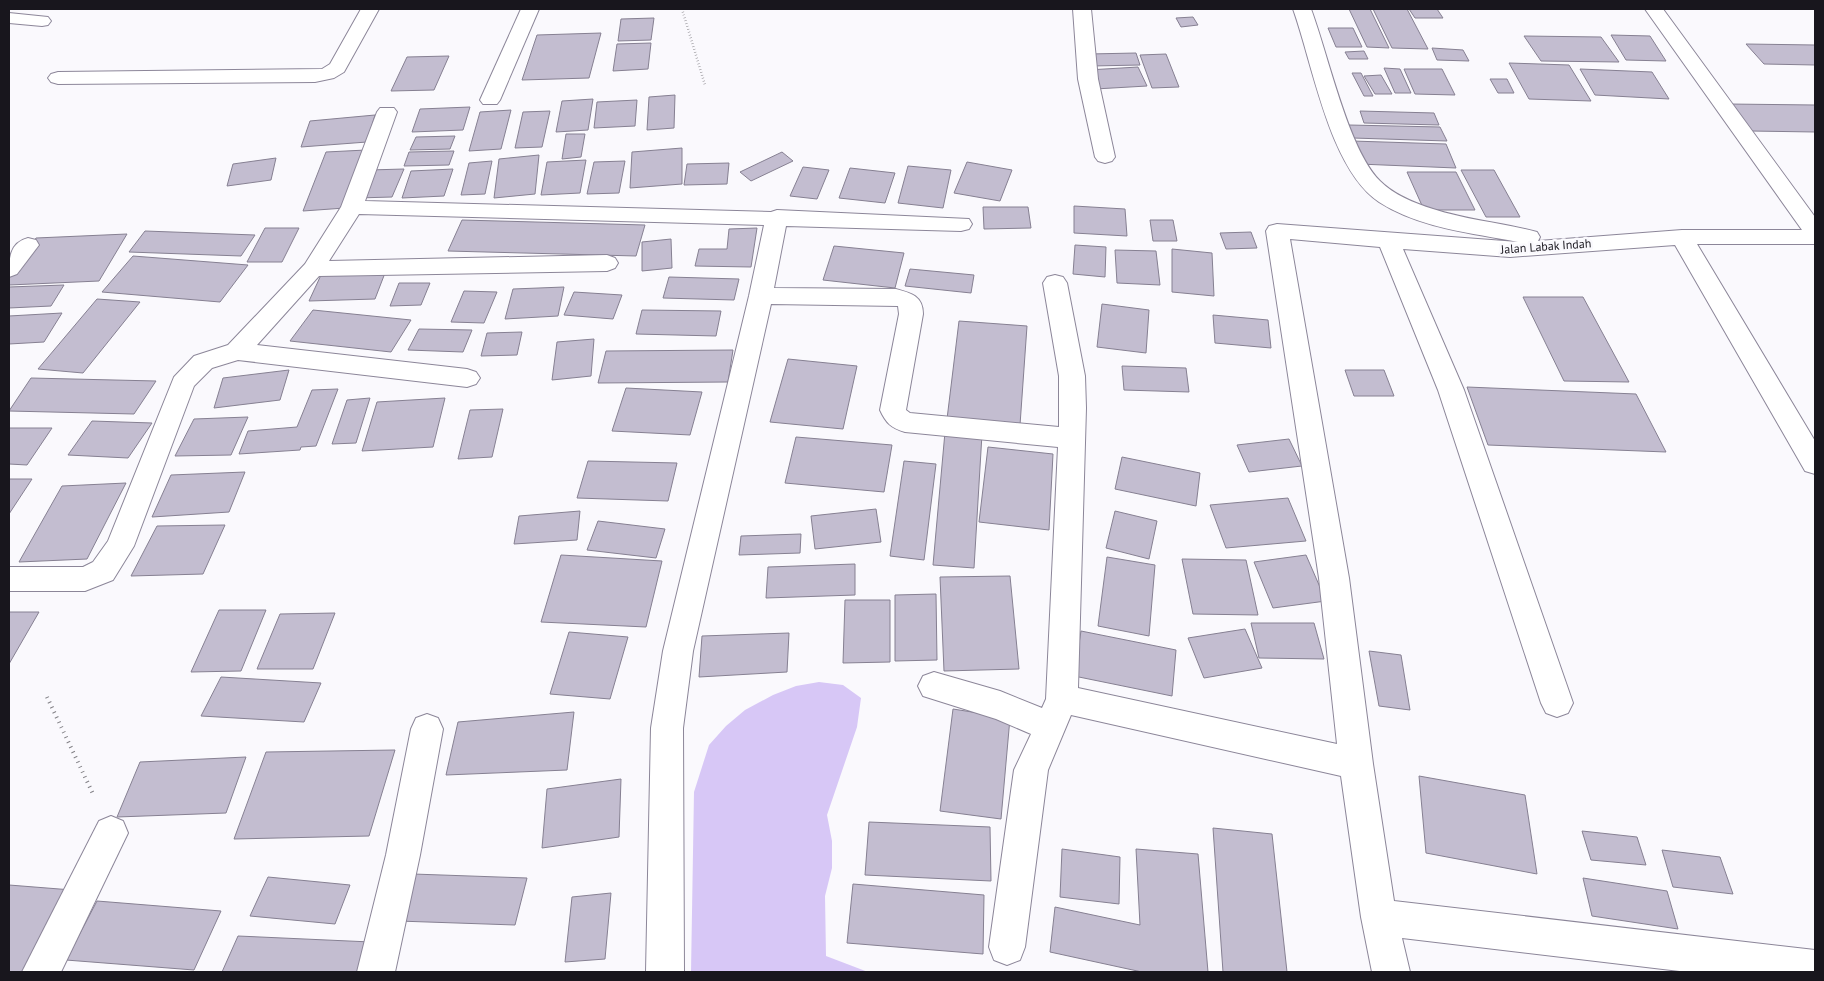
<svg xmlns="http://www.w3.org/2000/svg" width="1824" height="981" viewBox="0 0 1824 981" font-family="'PT Sans',sans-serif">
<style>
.green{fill:#d7c7f6}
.building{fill:#c3bdd0;stroke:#868092}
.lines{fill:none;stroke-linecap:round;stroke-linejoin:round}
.minor-casing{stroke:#8c8699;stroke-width:2}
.path-far1{stroke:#838287;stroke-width:2.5;stroke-dasharray:0.5 2.5;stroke-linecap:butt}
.path{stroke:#838287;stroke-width:4;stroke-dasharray:1 4.5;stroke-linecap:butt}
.minor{fill:#fff;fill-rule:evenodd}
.labels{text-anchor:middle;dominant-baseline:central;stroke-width:5;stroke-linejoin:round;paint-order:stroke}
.street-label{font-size:12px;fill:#18161d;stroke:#faf9fd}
</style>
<rect width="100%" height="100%" fill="#faf9fd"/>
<path class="green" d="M819 682 843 685 861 698 857 727 827 815 832 841V868L825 896 826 956 868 972H691L694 792 709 745 726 726 745 710 773 695 796 686Z"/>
<g class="building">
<path d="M1349 9H1370L1389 48 1367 47Z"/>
<path d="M1373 9H1407L1428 49 1392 48Z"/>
<path d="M1409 9H1437L1443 18H1415Z"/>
<path d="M1193 17 1198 25 1181 27 1176 18Z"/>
<path d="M654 18 651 40 618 41 621 19Z"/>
<path d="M1328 28H1353L1362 47H1336Z"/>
<path d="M601 33 589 78 522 80 537 35Z"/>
<path d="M1611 35 1650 36 1666 61 1626 60Z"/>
<path d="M1524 36 1601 37 1619 62 1541 61Z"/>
<path d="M651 43 648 69 613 71 617 44Z"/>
<path d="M1746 44 1815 45V65L1764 64Z"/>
<path d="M1432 48 1463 50 1469 61 1437 60Z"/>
<path d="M1364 51 1368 59H1349L1345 52Z"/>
<path d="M1136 53 1140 65 1092 66 1089 54Z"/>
<path d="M1166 54 1179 87 1152 88 1140 55Z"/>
<path d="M449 56 434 90 391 91 407 57Z"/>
<path d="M1509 63 1569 65 1591 101 1529 99Z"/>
<path d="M1138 67 1147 86 1095 89 1088 70Z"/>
<path d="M1384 68 1400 69 1411 93H1395Z"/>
<path d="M1404 69H1442L1455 95 1415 94Z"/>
<path d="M1580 69 1652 72 1669 99 1595 95Z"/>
<path d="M1352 73H1361L1373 96H1364Z"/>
<path d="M1381 75 1392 94H1375L1364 76Z"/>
<path d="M1490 79H1507L1514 93H1498Z"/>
<path d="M675 95 674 128 647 130 649 97Z"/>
<path d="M593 99 588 130 556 132 562 101Z"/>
<path d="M637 100 635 126 594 128 597 102Z"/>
<path d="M1728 104 1815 105V132L1750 131Z"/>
<path d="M470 107 463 130 412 132 420 109Z"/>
<path d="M511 110 501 149 469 151 480 112Z"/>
<path d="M550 111 542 147 515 148 523 112Z"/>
<path d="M1360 111 1434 113 1439 125 1364 123Z"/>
<path d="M375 115 367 142 301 147 310 121Z"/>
<path d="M1349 125 1440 127 1447 141 1353 138Z"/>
<path d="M566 134H585L581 157 562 159Z"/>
<path d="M455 136 450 149 410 150 416 137Z"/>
<path d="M1352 141 1446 144 1456 168 1359 164Z"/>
<path d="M682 148V184L630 188 632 152Z"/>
<path d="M366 150 345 208 303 211 326 152Z"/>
<path d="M454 151 449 165 404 166 409 152Z"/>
<path d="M782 152 793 161 751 181 740 172Z"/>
<path d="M539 155 535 194 494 198 499 159Z"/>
<path d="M276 158 271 180 227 186 233 164Z"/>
<path d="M586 160 580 193 541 195 547 162Z"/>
<path d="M492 161 485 194 461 195 469 163Z"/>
<path d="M625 161 619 193 587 194 594 162Z"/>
<path d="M967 162 1012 170 1000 201 954 193Z"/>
<path d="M729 163 727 184 684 185 687 164Z"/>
<path d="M908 166 951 170 943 208 898 203Z"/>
<path d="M803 167 829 170 817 199 790 196Z"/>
<path d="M850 168 895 173 885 203 839 198Z"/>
<path d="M404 169 392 197 357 198 369 170Z"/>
<path d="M453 169 444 196 402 198 411 171Z"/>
<path d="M1461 170H1494L1520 217H1486Z"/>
<path d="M1407 172H1456L1475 210H1424Z"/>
<path d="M1074 206 1125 209 1127 236 1074 233Z"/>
<path d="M983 207H1028L1031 228 984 229Z"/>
<path d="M462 220 645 225 636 256 448 251Z"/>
<path d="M1150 220H1173L1177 241H1153Z"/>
<path d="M265 228H299L282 262H247Z"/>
<path d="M757 228 751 267 695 266 699 249H727L729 229Z"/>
<path d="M145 231 255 235 241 256 129 252Z"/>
<path d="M1251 232 1257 248 1226 249 1220 233Z"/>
<path d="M127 234 99 281 9 285V278L36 238Z"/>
<path d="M671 239 672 268 642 271V242Z"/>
<path d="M1075 245 1106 247 1105 277 1073 274Z"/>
<path d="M834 246 904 253 895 288 823 280Z"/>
<path d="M1172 249 1212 253 1214 296 1172 292Z"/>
<path d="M1115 250 1156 251 1160 285 1117 283Z"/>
<path d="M133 256 248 265 220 302 102 292Z"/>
<path d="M910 269 974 275 971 293 905 286Z"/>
<path d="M385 273 375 299 309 301 321 275Z"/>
<path d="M669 277 739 279 734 300 663 298Z"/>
<path d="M399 283H430L421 305 390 306Z"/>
<path d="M64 285 51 306 9 308V287Z"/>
<path d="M564 287 558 316 505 319 513 289Z"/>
<path d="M464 291 497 292 484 323 451 322Z"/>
<path d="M574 292 622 295 613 319 564 315Z"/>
<path d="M1523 297H1583L1629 382 1564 381Z"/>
<path d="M97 299 140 302 83 373 38 369Z"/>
<path d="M1102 304 1149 310 1146 353 1097 347Z"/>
<path d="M313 310 411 320 391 352 290 341Z"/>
<path d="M642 310 721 311 716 336 636 334Z"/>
<path d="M62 313 44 342 9 344V316Z"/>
<path d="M1213 315 1268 320 1271 348 1215 343Z"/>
<path d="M959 321 1027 326 1020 425 947 419Z"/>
<path d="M419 329 472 330 463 352 408 350Z"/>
<path d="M522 332 517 355 481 356 487 333Z"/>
<path d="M594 339 591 376 552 380 557 342Z"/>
<path d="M733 350 728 382 598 383 606 351Z"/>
<path d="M788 359 857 366 843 429 770 422Z"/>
<path d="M1122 366 1186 368 1189 392 1124 390Z"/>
<path d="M289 370 280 400 214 408 223 378Z"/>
<path d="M1345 370H1384L1394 396H1354Z"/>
<path d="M31 378 156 381 134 414 9 411Z"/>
<path d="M1467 387 1636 394 1666 452 1488 445Z"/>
<path d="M626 388 702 392 690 435 612 431Z"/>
<path d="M338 389 316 446 301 447 300 450 239 454 248 431 297 427 312 390Z"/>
<path d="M370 398 356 443 332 444 347 400Z"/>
<path d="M445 398 433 447 362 451 377 402Z"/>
<path d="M503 409 492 457 458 459 470 410Z"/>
<path d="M248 417 231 455 175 456 194 419Z"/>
<path d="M92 421 152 423 128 458 68 455Z"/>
<path d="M9 428H52L27 465 9 464Z"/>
<path d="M945 432 982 434 974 568 933 565Z"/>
<path d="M796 437 892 445 884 492 785 483Z"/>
<path d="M1289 439 1302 466 1249 472 1237 445Z"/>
<path d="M988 447 1053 454 1049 530 979 522Z"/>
<path d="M1122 457 1200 473 1196 506 1115 489Z"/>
<path d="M588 461 677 463 668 501 577 498Z"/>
<path d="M904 461 936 464 924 560 890 556Z"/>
<path d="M245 472 229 512 152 517 171 475Z"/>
<path d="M9 479H32L9 514Z"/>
<path d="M126 483 87 559 19 562 62 486Z"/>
<path d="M1288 498 1306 541 1226 548 1210 505Z"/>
<path d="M876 509 881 542 815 549 811 516Z"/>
<path d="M580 511 577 540 514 544 519 516Z"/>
<path d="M1115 511 1157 521 1149 559 1106 548Z"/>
<path d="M598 521 665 529 656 558 587 550Z"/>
<path d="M225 525 203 574 131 576 157 526Z"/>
<path d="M801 534 800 553 739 555 741 536Z"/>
<path d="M561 555 662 561 646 627 541 622Z"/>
<path d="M1306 555 1326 601 1273 608 1254 562Z"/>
<path d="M1107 557 1155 565 1149 636 1098 626Z"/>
<path d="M1182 559 1246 560 1258 615 1193 614Z"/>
<path d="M855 564V595L766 598 768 567Z"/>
<path d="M1010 576 1019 669 944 671 940 577Z"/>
<path d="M936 594 937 660 895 661V595Z"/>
<path d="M845 600H890V662L843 663Z"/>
<path d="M219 610H266L241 671 191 672Z"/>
<path d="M9 612H39L9 664Z"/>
<path d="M335 613 313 669H257L280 614Z"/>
<path d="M1251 623H1314L1324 659 1259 658Z"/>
<path d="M1245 629 1262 668 1204 678 1188 638Z"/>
<path d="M1081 631 1176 650 1172 696 1074 676Z"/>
<path d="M569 632 628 637 610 699 550 694Z"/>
<path d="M789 633 787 672 699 677 702 636Z"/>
<path d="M1369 651 1401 655 1410 710 1379 706Z"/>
<path d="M221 677 321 683 304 722 201 716Z"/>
<path d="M953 709 1010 718 1001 819 940 811Z"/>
<path d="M574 712 567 770 446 775 458 722Z"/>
<path d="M395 750 369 836 234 839 266 752Z"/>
<path d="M246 757 226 813 117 817 140 762Z"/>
<path d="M1419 776 1525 795 1537 874 1426 853Z"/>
<path d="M621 779 619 837 542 848 547 789Z"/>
<path d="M869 822 990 827 991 881 865 875Z"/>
<path d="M1213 828 1272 834 1287 972H1223Z"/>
<path d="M1582 831 1637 837 1646 865 1591 860Z"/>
<path d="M1062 849 1120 857 1119 904 1060 897Z"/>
<path d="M1136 849 1198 854 1208 972H1142L1050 952 1055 907 1140 925Z"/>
<path d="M1662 850 1720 857 1733 894 1673 887Z"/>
<path d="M413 874 527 878 515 925 398 921Z"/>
<path d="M268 877 350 885 335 924 250 916Z"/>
<path d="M1583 878 1667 891 1678 929 1592 916Z"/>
<path d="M853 884 984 895 983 954 847 943Z"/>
<path d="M9 885 72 890 27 972H9Z"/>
<path d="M611 893 605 959 565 962 572 897Z"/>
<path d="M97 901 221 911 194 970 66 960Z"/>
<path d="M238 936 371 942 361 972H222Z"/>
</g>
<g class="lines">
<defs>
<g id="minor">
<path d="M361 9H379L344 72 334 78 315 82 58 84 51 82 48 78 51 74 58 72 322 69 330 64Z"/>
<path d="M521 9H539L500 100 497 104H483L480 100Z"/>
<path d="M1073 9H1091L1098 79 1115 157 1112 161 1105 163 1098 161 1095 157 1078 79Z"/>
<path d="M1293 9H1311C1328 54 1348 149 1380 181 1394 195 1414 203 1433 209 1467 220 1503 223 1537 232L1540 237 1538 241 1682 230H1802L1645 9H1663L1815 217V244H1697L1815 441V474L1805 471 1675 245 1510 257 1403 249 1464 390 1573 703 1568 713 1557 717 1546 713 1541 703 1438 390 1380 247 1290 239 1349 578 1373 764 1394 901 1815 950V972H1688L1402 938 1410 972H1372L1361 917 1341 776 1071 715 1048 770 1025 947 1020 960 1007 965 994 960 989 947 1014 770 1031 734 996 719 923 696 918 686 923 676 934 672 1000 691 1042 708 1046 699 1058 447 905 432C891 428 886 423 880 410L899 314 898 306 771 304 693 651 683 728 684 972H646L651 728 663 651 749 296 764 225 359 214 329 261 607 255 615 258 618 263 615 268 607 271 319 276 257 345 467 369 476 372 480 378 476 384 467 387 238 360 212 368 194 386 134 546 113 580 85 591H9V567H83L93 562 108 541 174 377 194 356 228 345 305 264 341 207 377 112 380 108H394L397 112 365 201 771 212 777 210 969 219 972 224 969 229 961 231 786 226 774 288 896 289C911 293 923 296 923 314L906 410 910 413 1059 427V376L1043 283 1047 277 1055 275 1063 277 1067 283 1085 376 1086 408 1078 688 1337 744 1319 578 1266 231 1269 226 1277 224 1518 242C1472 233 1419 228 1379 202 1329 168 1313 64 1293 9Z"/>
<path d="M9 13 48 17 51 21 48 25 42 26 9 23Z"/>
<path d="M28 238 36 240 39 245 17 274 9 277C9 259 9 243 28 238Z"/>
<path d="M427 714 438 718 443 729 420 855 395 972H357L386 855 411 729 416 718Z"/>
<path d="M111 816 123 821 128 833 61 972H22L99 821Z"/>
</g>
</defs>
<use href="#minor" class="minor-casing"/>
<path class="path-far1" d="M682 9 705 85"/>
<path class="path" d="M47 697 94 796"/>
<use href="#minor" class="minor"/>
</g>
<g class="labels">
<g class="street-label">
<text transform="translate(1546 246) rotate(-4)">Jalan Labak Indah</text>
</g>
</g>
<rect width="1824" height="981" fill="none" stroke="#18161d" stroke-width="20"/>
</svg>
